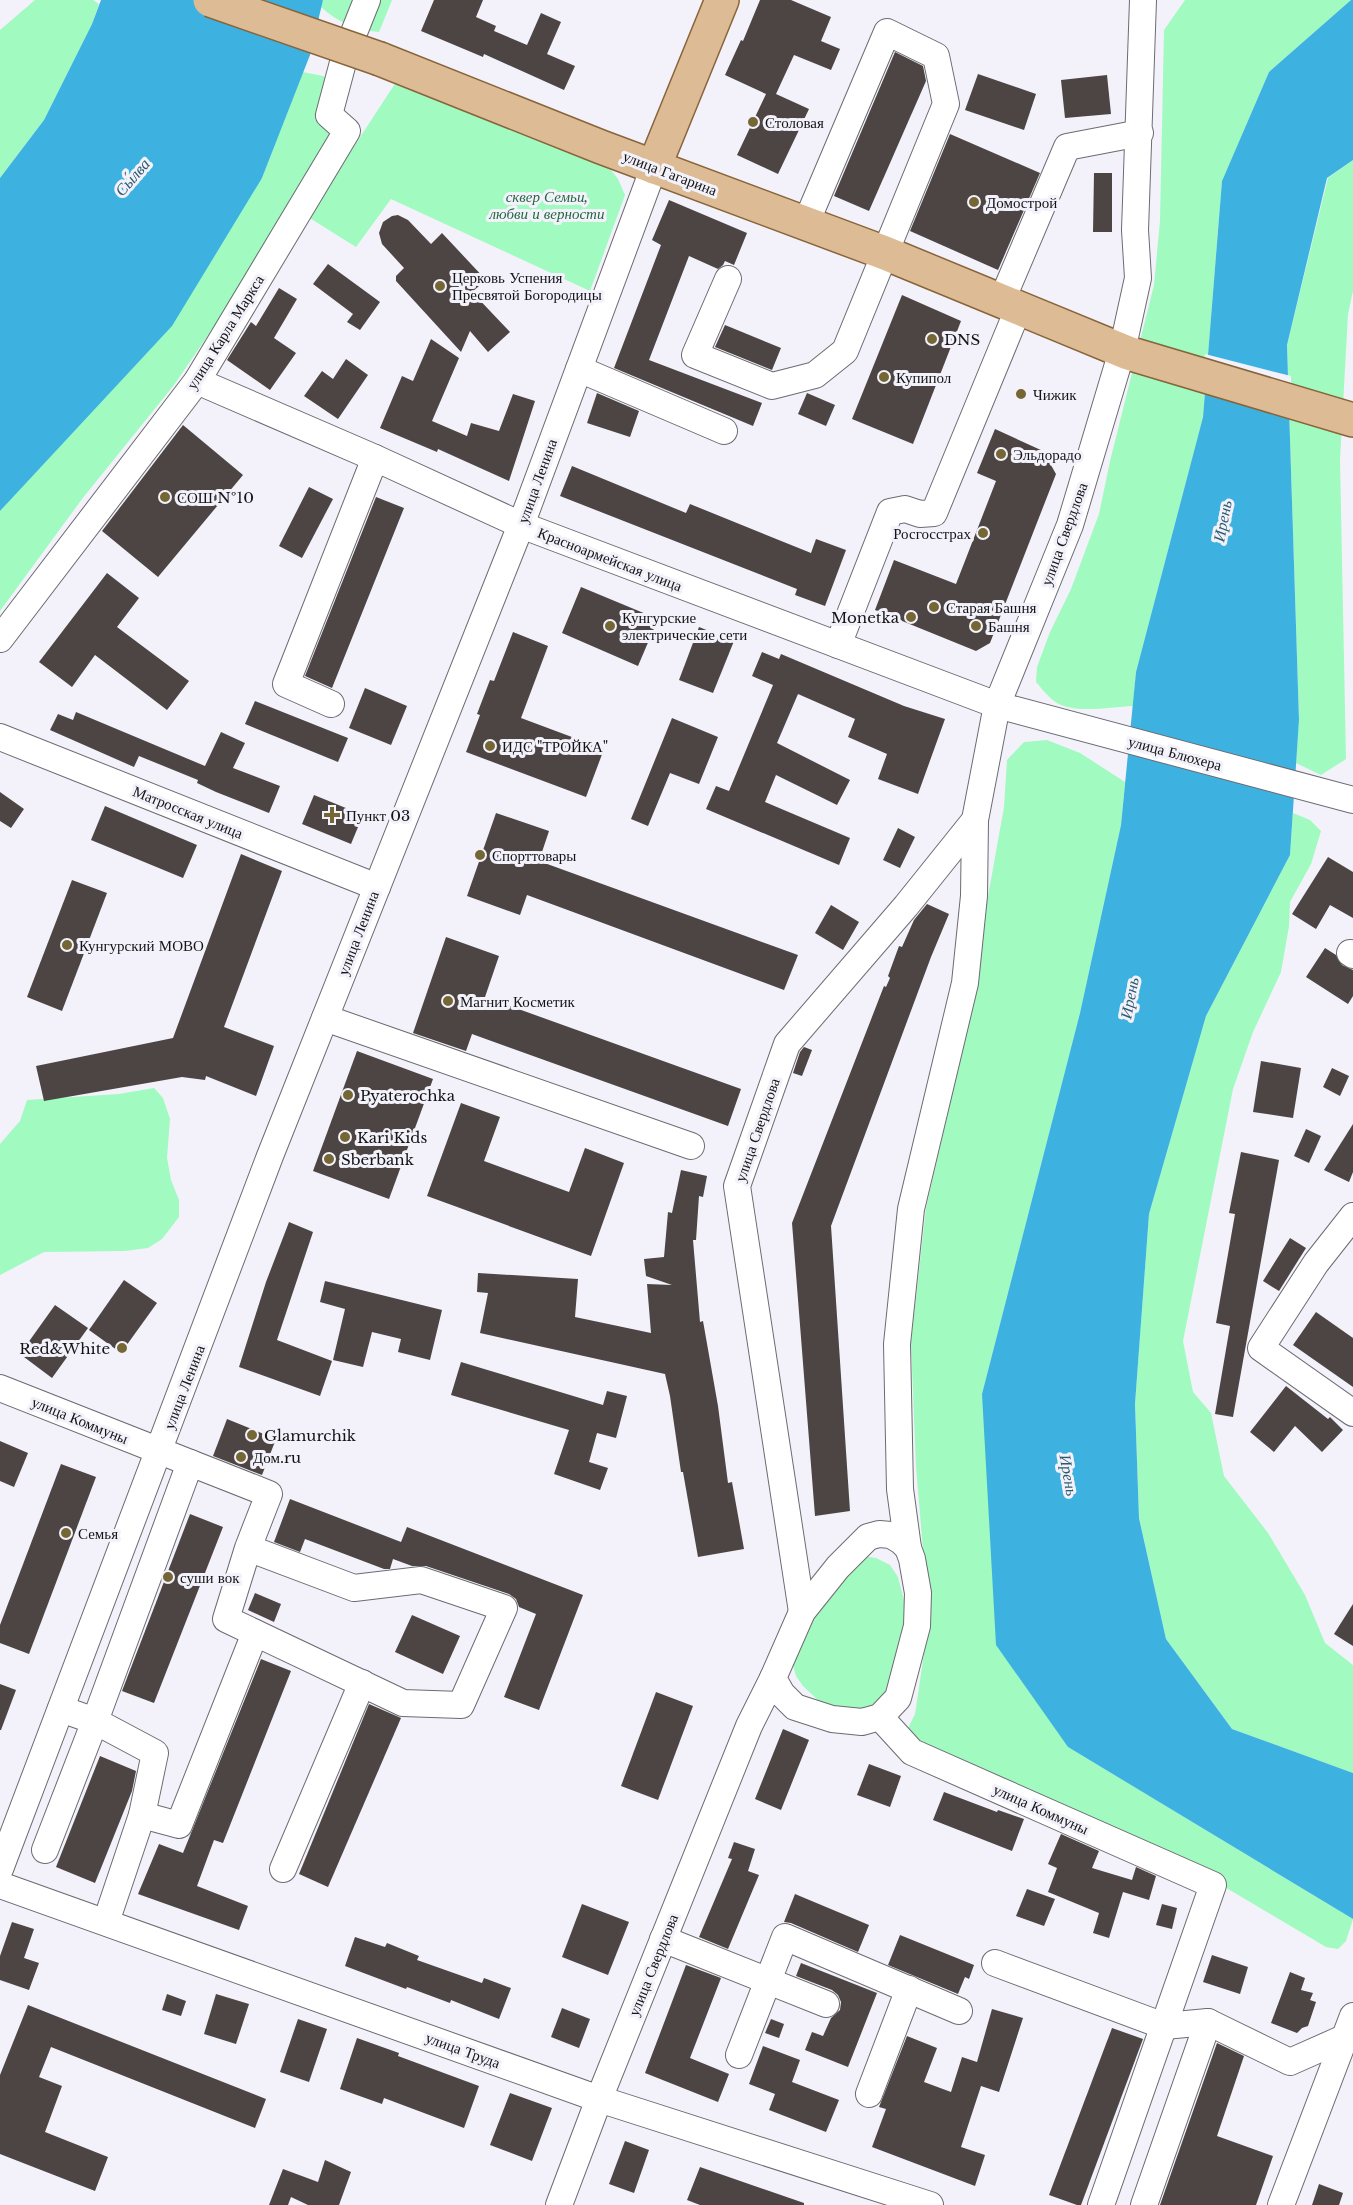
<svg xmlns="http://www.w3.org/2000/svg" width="1353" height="2205" viewBox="0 0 1353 2205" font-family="'Libre Baskerville',serif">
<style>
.green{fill:#a1fac0}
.water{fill:#3db2e1}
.pier{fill:#f3f2fa}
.building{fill:#4c4544}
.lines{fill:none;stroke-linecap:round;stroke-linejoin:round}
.minor-casing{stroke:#6c6b72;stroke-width:28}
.major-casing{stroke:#88643a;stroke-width:36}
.minor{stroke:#fff;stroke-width:26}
.major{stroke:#ddbc95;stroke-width:33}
.major-bridge-casing{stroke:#88643a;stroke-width:36;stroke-linecap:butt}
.major-bridge{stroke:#ddbc95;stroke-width:33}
.poi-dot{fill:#746735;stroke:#f3f2fa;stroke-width:2}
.labels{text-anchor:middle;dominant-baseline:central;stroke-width:6;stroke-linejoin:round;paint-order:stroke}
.poi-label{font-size:15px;fill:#141316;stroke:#f3f2fa;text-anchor:start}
.street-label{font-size:15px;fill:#141316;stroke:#f3f2fa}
.park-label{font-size:15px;font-style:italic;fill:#246641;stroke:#f3f2fa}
.water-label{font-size:16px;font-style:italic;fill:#2c5a6f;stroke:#f3f2fa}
</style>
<rect width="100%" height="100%" fill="#f3f2fa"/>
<g class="green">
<path d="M35 0H93L99 4 92 24 44 120 0 178V30Z"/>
<path d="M323 0H392L379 32C357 30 337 22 321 7Z"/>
<path d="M1185 0H1351L1269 72 1222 181 1203 417 1136 672 1133 706C1111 707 1082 713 1061 705 1051 701 1043 690 1036 682L1037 667 1050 632 1071 589 1099 514 1110 461 1154 285 1160 221 1164 30Z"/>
<path d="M303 72 323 76 341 85 347 98 342 119 282 227 174 385 82 499 0 611V511L40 466 262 178Z"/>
<path d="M400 76 607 165 618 179 625 195 590 291 391 199 356 247 308 217Z"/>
<path d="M1353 160V291L1348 314 1340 460 1346 759 1321 775 1296 763 1299 720 1287 345 1328 178Z"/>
<path d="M1047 740 1080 753 1125 782 1121 825 1080 1013 982 1394 1068 1747 1353 1919 1346 1941 1338 1949 1326 1947 1218 1883 935 1753 910 1736 908 1728 915 1714 929 1620 916 1467 911 1342 926 1208 978 982 987 902 1004 807 1007 760 1024 742Z"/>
<path d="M1293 813 1310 820 1321 831 1311 864 1290 902 1289 926 1281 972 1253 1032 1233 1089 1183 1341 1193 1392 1211 1413 1224 1476 1268 1533 1305 1595 1325 1643 1353 1665V1773L1232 1729 1166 1639 1139 1517 1135 1404 1149 1214 1206 1016 1290 855Z"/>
<path d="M154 1088 163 1098 170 1119 167 1158 171 1180 179 1200V1217L162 1239 148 1248 125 1251 44 1252 0 1275V1144L20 1121 27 1100 119 1094Z"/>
<path d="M863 1556 876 1558 890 1565 898 1577 907 1612 908 1631 885 1695 871 1706 854 1709 833 1707 820 1702 803 1686 796 1676 792 1662 823 1594Z"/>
</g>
<g class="water">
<path d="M101 0H323L310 55 262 178 172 326 0 511V178L44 120 92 24Z"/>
<path d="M1351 0H1353V160L1327 178 1287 345 1299 720 1290 855 1206 1016 1149 1214 1135 1404 1139 1518 1166 1639 1232 1729 1353 1773V1919L1068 1747 996 1645 982 1394 1080 1013 1121 825 1136 672 1203 417 1222 181 1269 72Z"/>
</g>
<path class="pier" d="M1205 354 1291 376 1292 416 1202 393Z"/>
<g class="building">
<path d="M434 0H483L476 17 496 26 494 31 527 45 541 13 561 22 547 54 575 66 564 90 484 54 483 57 421 31Z"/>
<path d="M760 0H791L831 17 821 41 840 49 831 70 794 55 776 94 809 109 778 174 737 155 766 94 725 75 741 40 743 41Z"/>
<path d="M895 52 923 66 926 81 869 211 834 196Z"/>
<path d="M978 74 1036 94 1024 130 965 110Z"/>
<path d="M1107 75 1111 114 1065 118 1061 80Z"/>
<path d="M950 134 1040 173 998 270 910 231Z"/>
<path d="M1094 173H1112V232H1093Z"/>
<path d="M669 200 747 233 734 265 725 261 723 265 718 269 689 256 649 360 762 403 753 426 614 368 661 245 652 240Z"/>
<path d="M398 215 408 220 431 244 442 233 486 280 472 292 510 332 488 352 470 331 461 352 396 281V276L404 268 382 244 379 233 383 222 392 216Z"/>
<path d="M328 264 380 302 360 330 347 322 353 314 313 284Z"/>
<path d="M279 288 297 299 274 338 296 353 270 390 227 360 251 322 256 326Z"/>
<path d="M902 295 961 321 913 444 852 419Z"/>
<path d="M725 325 781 348 772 370 715 347Z"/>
<path d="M431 339 459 358 432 421 467 436 471 423 499 431 513 394 535 401 509 481 438 449 437 452 380 428 402 376 413 381Z"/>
<path d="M346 359 368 375 338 419 304 396 322 371 333 379Z"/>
<path d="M597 393 639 411 630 437 587 423Z"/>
<path d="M807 393 835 405 826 426 798 414Z"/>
<path d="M183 425 243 475 158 577 102 531Z"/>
<path d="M995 429 1043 451 1056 474 990 643 976 651 875 610 894 560 956 584 996 481 977 473Z"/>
<path d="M572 466 686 513 690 504 811 553 816 539 846 550 825 606 795 595 797 589 560 496Z"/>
<path d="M309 487 333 499 302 558 279 546Z"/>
<path d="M376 497 404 508 332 688 305 676Z"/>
<path d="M107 573 139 598 117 627 189 681 167 710 95 655 72 687 39 662Z"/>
<path d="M581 587 658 619 638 666 562 633Z"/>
<path d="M699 627 734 641 713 693 679 680Z"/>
<path d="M513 632 548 646 521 718 604 749 586 797 466 752 480 715 477 714 490 680 494 681Z"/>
<path d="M762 652 779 659 781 654 904 706 945 719 918 794 878 779 887 754 848 737 855 719 798 694 777 743 850 780 837 805 776 775 765 802 850 838 839 865 706 809 716 786 729 791 773 685 752 676Z"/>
<path d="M365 688 407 706 391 745 349 728Z"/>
<path d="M255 701 348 738 338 762 245 724Z"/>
<path d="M76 712 205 766 221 732 245 743 233 768 280 786 269 813 216 792 197 783 198 780 139 756 134 767 50 730 58 714 73 720Z"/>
<path d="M672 718 718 737 699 784 670 773 648 826 631 819Z"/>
<path d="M0 792 24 809 11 828 0 821Z"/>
<path d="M314 795 363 815 351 844 302 824Z"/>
<path d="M105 806 197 845 183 878 91 840Z"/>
<path d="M496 813 549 831 539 861 798 955 784 990 527 895 520 915 467 896Z"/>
<path d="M898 828 915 837 900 868 883 860Z"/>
<path d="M241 854 282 871 224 1027 274 1046 256 1096 206 1076 205 1080 182 1077 44 1101 36 1066 173 1038Z"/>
<path d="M1328 857 1353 872V918L1330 905 1316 929 1292 914Z"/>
<path d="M72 880 107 893 62 1011 27 997Z"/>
<path d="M927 904 949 914 931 957 831 1226 850 1511 815 1516 792 1223 884 986 886 987 890 978 888 976 899 946 902 947 914 920Z"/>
<path d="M831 905 859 922 843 950 815 933Z"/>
<path d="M446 937 499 956 485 997 741 1089 728 1126 472 1034 466 1051 413 1033Z"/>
<path d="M1325 948 1336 955 1342 965 1353 970V996L1348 1004 1306 977Z"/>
<path d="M804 1047 812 1050 802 1076 793 1073 800 1052Z"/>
<path d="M357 1051 433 1079 389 1199 313 1171Z"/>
<path d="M1261 1061 1301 1068 1293 1118 1253 1112Z"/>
<path d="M1332 1068 1349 1076 1340 1096 1323 1087Z"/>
<path d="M461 1103 500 1117 484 1161 569 1192 585 1148 624 1163 591 1256 427 1196Z"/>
<path d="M1353 1124V1172L1349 1182 1324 1170Z"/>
<path d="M1306 1129 1321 1136 1309 1163 1294 1156Z"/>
<path d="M1241 1152 1279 1160 1233 1417 1215 1414 1230 1326 1216 1323 1235 1214 1229 1213Z"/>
<path d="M681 1170 707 1176 703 1197 699 1196 696 1240H693L700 1322 703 1321 718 1406 728 1483 732 1482 744 1549 698 1557 683 1472H681L670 1396 665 1374 480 1333 488 1293 477 1292 478 1273 578 1279 575 1317 651 1333 647 1284 672 1285 646 1276 644 1259 664 1257 668 1212 672 1213Z"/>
<path d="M289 1222 313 1232 277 1340 332 1361 320 1396 239 1367 266 1282Z"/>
<path d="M1290 1238 1306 1248 1279 1291 1263 1281Z"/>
<path d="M124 1280 157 1303 121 1353 89 1330Z"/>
<path d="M325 1281 442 1310 430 1360 398 1352 401 1339 372 1332 363 1367 333 1360 345 1309 320 1302Z"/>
<path d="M55 1305 88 1328 52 1378 20 1354Z"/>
<path d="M1316 1312 1353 1338V1387L1293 1345Z"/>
<path d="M461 1362 603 1405 607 1391 627 1396 616 1438 597 1433 589 1462 608 1468 600 1490 554 1474 569 1430 451 1395Z"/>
<path d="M1286 1386 1328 1419 1330 1417 1343 1430 1322 1452 1295 1426 1274 1452 1250 1432Z"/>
<path d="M227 1419 276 1439 262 1475 213 1456Z"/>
<path d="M0 1441 28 1453 14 1487 0 1481Z"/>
<path d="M61 1464 96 1477 29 1654 0 1643V1625Z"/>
<path d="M290 1499 401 1542 407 1527 583 1595 539 1710 504 1697 536 1614 519 1607 516 1599 509 1594 426 1566H412L393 1559 390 1569H384L305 1539 300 1552 274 1542Z"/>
<path d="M190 1514 223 1527 154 1703 122 1691Z"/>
<path d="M255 1593 281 1604 274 1622 248 1610Z"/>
<path d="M1353 1604V1646L1334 1634Z"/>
<path d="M412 1615 460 1636 443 1674 395 1652Z"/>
<path d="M261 1659 291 1671 223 1843 214 1840 197 1886 248 1906 239 1930 138 1894 159 1844 183 1853Z"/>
<path d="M0 1684 16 1690 1 1730H0Z"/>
<path d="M656 1692 693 1706 658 1800 621 1786Z"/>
<path d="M369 1704 401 1718 328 1887 299 1874Z"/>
<path d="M783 1729 809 1740 781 1810 755 1799Z"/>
<path d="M100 1756 136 1771 132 1791 95 1883 56 1867Z"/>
<path d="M869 1764 901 1776 890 1807 857 1795Z"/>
<path d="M944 1792 997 1812 998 1810 1024 1819 1012 1851 933 1820Z"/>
<path d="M1061 1834 1099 1851 1092 1868 1132 1880 1136 1867 1156 1876 1149 1900 1123 1892 1109 1938 1093 1933 1099 1913 1048 1892 1057 1868 1048 1864Z"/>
<path d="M734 1842 755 1849 748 1871 759 1875 728 1949 699 1937 732 1859 728 1858Z"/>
<path d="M1027 1889 1055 1899 1044 1926 1016 1916Z"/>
<path d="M795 1894 869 1925 858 1952 791 1923 784 1922Z"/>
<path d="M582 1904 629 1922 608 1975 562 1957Z"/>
<path d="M1162 1904 1177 1908 1172 1929 1156 1925Z"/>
<path d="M12 1922 34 1929 24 1958 39 1963 29 1990 0 1980V1956Z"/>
<path d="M900 1935 974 1965 969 1979 965 1977 958 1994 888 1965Z"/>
<path d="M355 1937 385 1947 387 1943 419 1956 417 1960 482 1983 484 1978 511 1988 499 2019 451 2000 450 2003 407 1987 406 1989 345 1966Z"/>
<path d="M1212 1955 1248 1967 1240 1994 1203 1982Z"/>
<path d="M801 1963 877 1993 848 2067 805 2050 812 2032 823 2036 831 2018 840 2010 841 2002 838 1995 832 1990 796 1976Z"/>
<path d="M686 1965 721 1978 690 2058 729 2074 718 2102 645 2073Z"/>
<path d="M1290 1972 1305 1978 1301 1990 1313 1993 1310 2000 1316 2002 1308 2026 1302 2028 1297 2033 1271 2023Z"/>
<path d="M167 1994 186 2001 181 2016 162 2010Z"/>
<path d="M216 1994 249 2004 236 2044 204 2034Z"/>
<path d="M28 2005 266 2099 255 2128 51 2047 39 2077 62 2086 45 2132 108 2157 95 2191 0 2154V2075Z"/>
<path d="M562 2008 590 2019 579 2048 551 2037Z"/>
<path d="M992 2009 1023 2018 999 2092 981 2086 961 2147 985 2155 975 2186 872 2147 886 2109 879 2107 907 2036 937 2048 924 2082 951 2092 962 2057 977 2062Z"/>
<path d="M298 2019 327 2029 309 2082 280 2072Z"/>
<path d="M771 2019 784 2024 779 2038 765 2033Z"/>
<path d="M1112 2028 1143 2039 1081 2205H1077L1049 2195Z"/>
<path d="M357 2038 399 2053 398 2056 479 2086 464 2128 384 2098 382 2104 340 2089Z"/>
<path d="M1217 2043 1244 2056 1217 2136 1273 2156 1256 2205H1160Z"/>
<path d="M763 2046 800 2060 792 2082 839 2100 826 2132 769 2110 775 2094 749 2084Z"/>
<path d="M510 2093 552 2108 532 2161 490 2145Z"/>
<path d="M625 2141 649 2150 634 2193 609 2184Z"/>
<path d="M325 2160 351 2172 339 2205H308L291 2197 288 2205H269L283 2169 318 2182Z"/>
<path d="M700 2167 804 2203V2205H700L687 2200Z"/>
<path d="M1319 2184 1343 2193 1339 2205H1312Z"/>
</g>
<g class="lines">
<defs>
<g id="minor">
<path d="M728 279 695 355 772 386 815 375 845 351 946 104 936 56 887 32 806 223"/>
<path d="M1002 300 1067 147 1140 133"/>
<path d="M579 369 724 431"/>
<path d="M197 381 375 458 521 525 997 705 1353 800"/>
<path d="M0 639 197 381 347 131 329 115 345 55 367 0"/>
<path d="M838 645 890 512 905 509 920 514 934 513 1019 307"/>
<path d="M331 704 286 684 375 458"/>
<path d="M0 737 377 887"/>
<path d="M1350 953 1353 955"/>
<path d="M325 1018 691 1146"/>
<path d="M1353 1216 1316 1263 1261 1348 1353 1413"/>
<path d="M0 1388 269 1494 248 1548 354 1588 421 1580 504 1608 461 1705 403 1703 226 1619 248 1548"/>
<path d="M190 1463 95 1721 155 1753 142 1815 179 1825 255 1633"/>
<path d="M879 1534 891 1535 901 1541 908 1548 912 1559 918 1593 917 1626 898 1698 880 1717 862 1722 832 1719 795 1707 782 1694 773 1678 802 1612 838 1567 868 1537Z"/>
<path d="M908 1548 900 1489 897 1344 911 1209 965 983 974 896 975 820 997 705 1070 525 1122 351 1138 278 1135 230 1143 0"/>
<path d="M802 1612 737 1186 787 1044 906 906 975 820"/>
<path d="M880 1717 912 1752 1213 1885 1101 2205"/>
<path d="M45 1850 95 1721 61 1709"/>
<path d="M0 1869 270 1156 521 525 654 167"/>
<path d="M283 1869 362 1683"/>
<path d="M0 1885 599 2099 930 2205"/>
<path d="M106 1922 142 1815"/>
<path d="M663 1939 826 2004"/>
<path d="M995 1963 1164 2026 1208 2022 1290 2062 1344 2038"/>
<path d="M739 2055 785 1937 959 2011"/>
<path d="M869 2094 909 1989"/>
<path d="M559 2205 599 2099 749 1726 773 1678"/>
<path d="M1144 2205 1208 2022"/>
<path d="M1281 2205 1353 2016"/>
</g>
<g id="major">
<path d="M380 59 601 147 885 253 1128 353 1353 420"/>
<path d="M654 167 722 0"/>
</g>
</defs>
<use href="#minor" class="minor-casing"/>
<use href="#major" class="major-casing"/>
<use href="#minor" class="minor"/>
<use href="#major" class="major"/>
<defs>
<path id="major-bridge" d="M210 0 380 59"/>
</defs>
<use href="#major-bridge" class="major-bridge-casing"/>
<use href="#major-bridge" class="major-bridge"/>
</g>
<g class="poi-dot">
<circle cx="753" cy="122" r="6"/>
<circle cx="974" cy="202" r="6"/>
<circle cx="440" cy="286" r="6"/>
<circle cx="932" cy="339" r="6"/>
<circle cx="884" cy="377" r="6"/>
<circle cx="1021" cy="394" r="6"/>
<circle cx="1001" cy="454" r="6"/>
<circle cx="165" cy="497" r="6"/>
<circle cx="983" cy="533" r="6"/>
<circle cx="934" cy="607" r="6"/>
<circle cx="911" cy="617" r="6"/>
<circle cx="610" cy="626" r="6"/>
<circle cx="976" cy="626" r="6"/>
<circle cx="490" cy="746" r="6"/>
<path d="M329 806h6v6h6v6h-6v6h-6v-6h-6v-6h6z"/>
<circle cx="480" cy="855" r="6"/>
<circle cx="67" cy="945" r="6"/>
<circle cx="448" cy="1001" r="6"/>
<circle cx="348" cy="1095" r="6"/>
<circle cx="345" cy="1137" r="6"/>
<circle cx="329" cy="1159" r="6"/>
<circle cx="122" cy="1348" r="6"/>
<circle cx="252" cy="1435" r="6"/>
<circle cx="241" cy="1457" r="6"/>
<circle cx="66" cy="1533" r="6"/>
<circle cx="168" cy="1577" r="6"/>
</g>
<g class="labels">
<g class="poi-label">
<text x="765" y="122">Столовая</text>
<text x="986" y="202">Домострой</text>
<text x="452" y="277">Церковь Успения<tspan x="452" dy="17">Пресвятой Богородицы</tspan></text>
<text x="944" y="339">DNS</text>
<text x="896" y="377">Купипол</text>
<text x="1033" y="394">Чижик</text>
<text x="1013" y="454">Эльдорадо</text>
<text x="177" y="497">СОШ №10</text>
<text x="971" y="533" text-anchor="end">Росгосстрах</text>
<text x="946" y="607">Старая Башня</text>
<text x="622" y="617">Кунгурские<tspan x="622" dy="17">электрические сети</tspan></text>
<text x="899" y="617" text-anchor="end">Monetka</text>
<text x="988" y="626">Башня</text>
<text x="502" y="746">ИДС "ТРОЙКА"</text>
<text x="346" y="815">Пункт 03</text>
<text x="492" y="855">Спорттовары</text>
<text x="79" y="945">Кунгурский МОВО</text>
<text x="460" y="1001">Магнит Косметик</text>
<text x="360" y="1095">Pyaterochka</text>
<text x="357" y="1137">Kari Kids</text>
<text x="341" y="1159">Sberbank</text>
<text x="110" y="1348" text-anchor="end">Red&amp;White</text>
<text x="264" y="1435">Glamurchik</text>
<text x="253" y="1457">Дом.ru</text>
<text x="78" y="1533">Семья</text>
<text x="180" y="1577">суши вок</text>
</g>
<g class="street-label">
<text transform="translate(670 173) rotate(21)">улица Гагарина</text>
<text transform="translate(225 332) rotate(-58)">улица Карла Маркса</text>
<text transform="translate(537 481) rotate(-70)">улица Ленина</text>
<text transform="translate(1064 534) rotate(-70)">улица Свердлова</text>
<text transform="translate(610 559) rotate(21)">Красноармейская улица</text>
<text transform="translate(1175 753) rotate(15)">улица Блюхера</text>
<text transform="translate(188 812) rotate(22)">Матросская улица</text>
<text transform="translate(358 933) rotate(-69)">улица Ленина</text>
<text transform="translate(757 1130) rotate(-71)">улица Свердлова</text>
<text transform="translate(184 1387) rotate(-69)">улица Ленина</text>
<text transform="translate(80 1420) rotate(22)">улица Коммуны</text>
<text transform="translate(1041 1809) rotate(24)">улица Коммуны</text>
<text transform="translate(653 1965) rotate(-68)">улица Свердлова</text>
<text transform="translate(463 2050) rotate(20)">улица Труда</text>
</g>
<g class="park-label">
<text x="547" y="196">сквер Семьи,<tspan x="547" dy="17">любви и верности</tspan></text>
</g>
<g class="water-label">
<text transform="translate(132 177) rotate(-49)">Сы́лва</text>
<text transform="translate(1222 521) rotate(-79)">Ирень</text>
<text transform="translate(1129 998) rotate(-79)">Ирень</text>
<text transform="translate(1069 1475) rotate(80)">Ирень</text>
</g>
</g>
</svg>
